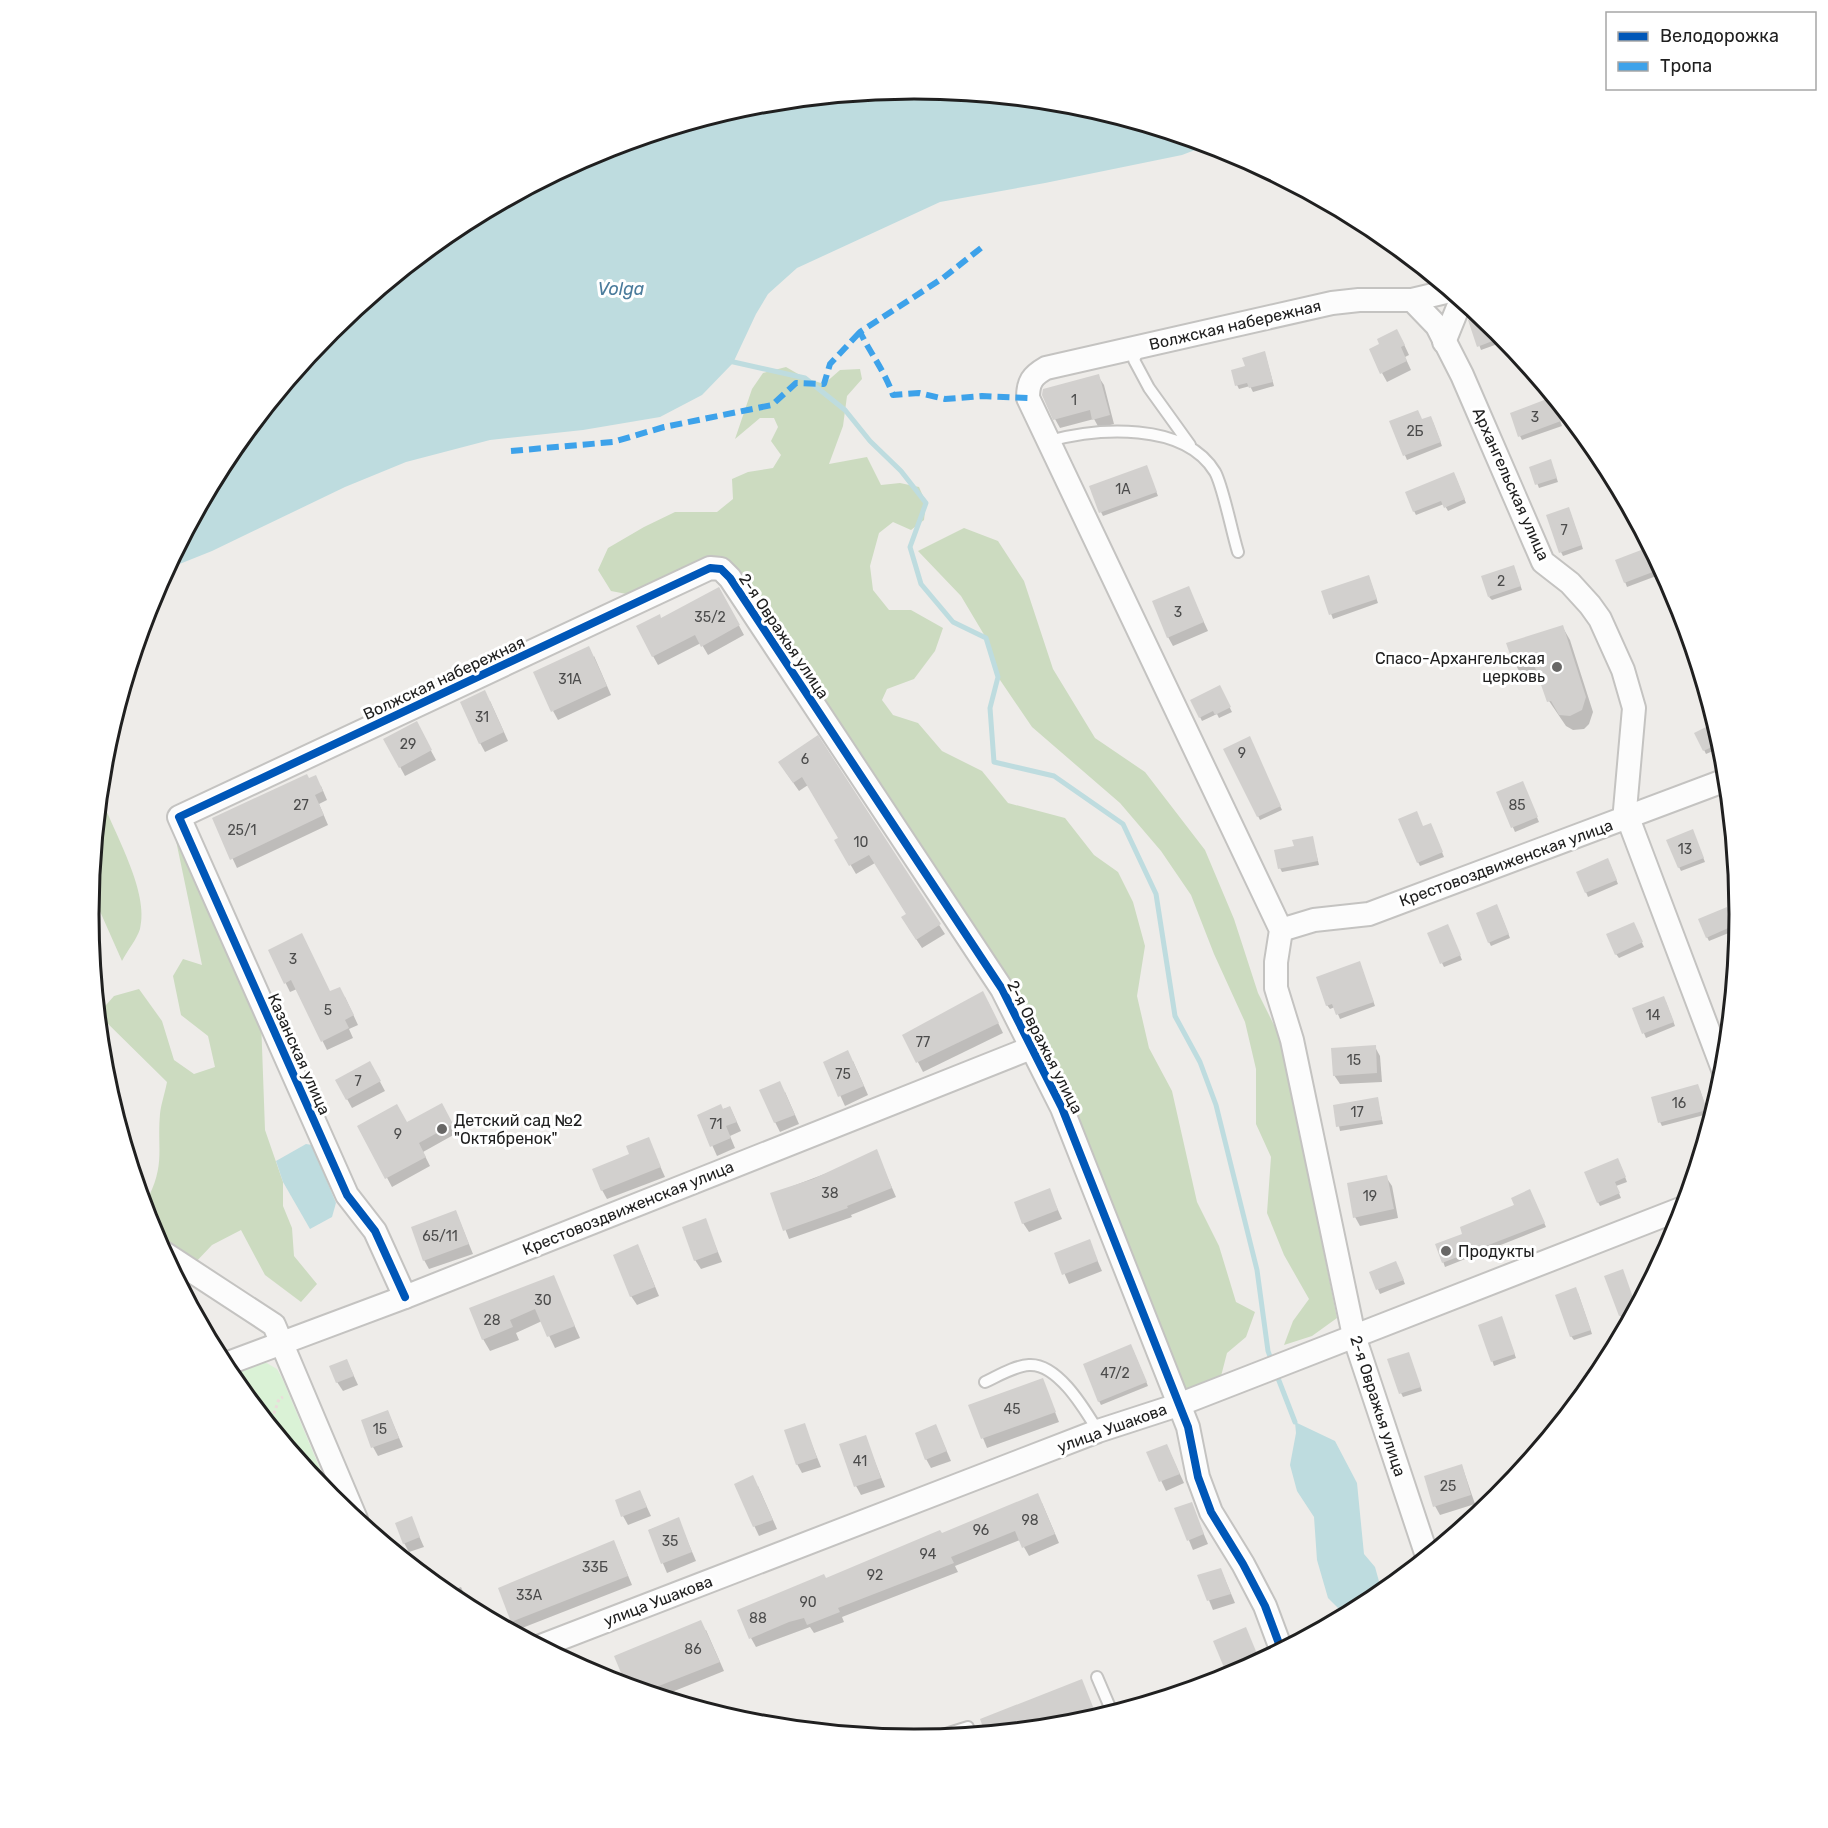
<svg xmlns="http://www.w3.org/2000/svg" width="1828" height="1828" viewBox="0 0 1828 1828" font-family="Rubik,sans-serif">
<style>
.forest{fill:#ccdbc0}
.park{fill:#daf2d6}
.water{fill:#bedcdf}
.shadow{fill:#0003}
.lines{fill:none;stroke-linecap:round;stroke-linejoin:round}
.stream{stroke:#bedcdf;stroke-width:5}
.building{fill:#d2d0ce}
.lane-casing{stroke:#c4c3c1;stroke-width:14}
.street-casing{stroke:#c4c3c1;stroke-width:26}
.path{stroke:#ebdbdb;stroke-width:3;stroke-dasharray:3 3;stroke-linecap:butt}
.lane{stroke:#fcfcfc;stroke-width:10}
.street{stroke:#fcfcfc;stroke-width:22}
.quiet{stroke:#3da2ea;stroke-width:6;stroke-dasharray:12 6;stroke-linecap:butt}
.cycleway-casing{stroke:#fff;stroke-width:11}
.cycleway{stroke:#0057b8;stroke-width:8}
.poi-dot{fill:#686766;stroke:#fff;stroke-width:2}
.labels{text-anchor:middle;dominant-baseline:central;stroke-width:6;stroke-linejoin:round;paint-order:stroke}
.number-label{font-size:14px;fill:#4c4c4c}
.street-label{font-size:16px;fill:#202020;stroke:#fff}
.poi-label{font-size:16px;fill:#202020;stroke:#fff;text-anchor:start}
.water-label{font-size:18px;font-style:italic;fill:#4b7c9c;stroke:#fff}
.rim{fill:none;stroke:#202020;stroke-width:3}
</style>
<rect width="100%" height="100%" fill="#eeece9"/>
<g class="forest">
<path d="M786 367 805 378 824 384 840 370 860 369 862 379 847 396 843 426 829 464 867 457 881 485 900 483 919 487 926 503 924 520 911 530 893 522 879 533 870 566 873 590 889 610H911L943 628 935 651 914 679 887 689 882 700 893 715 918 723 942 751 982 771 1008 803 1065 818 1094 855 1118 872 1133 902 1145 946 1137 996 1149 1048 1172 1091 1197 1202 1219 1246 1236 1302 1255 1312 1246 1337 1227 1353 1220 1380 1180 1397 1067 1106 724 565 642 597 611 591 598 570 608 548 644 527 675 512H717L733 499 732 479 748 472 773 468 781 455 771 441 778 427 774 418H760L735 439 752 389 763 373Z"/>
<path d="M964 528 998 541 1024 581 1053 669 1095 738 1145 772 1205 850 1234 919 1258 993 1281 1039 1337 1318 1312 1336 1284 1345 1293 1321 1309 1299 1284 1255 1267 1213 1271 1157 1256 1124V1069L1245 1022 1214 954 1191 895 1161 851 1120 803 1032 727 998 677 986 638 961 596 918 551Z"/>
<path d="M100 795C113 831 150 892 140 929 137 939 127 951 122 961L91 891Z"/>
<path d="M174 831 261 1019 265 1130 283 1182V1206L292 1228 294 1256 317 1284 301 1302 265 1275 241 1230 212 1245 193 1265 158 1243 151 1230 139 1190 149 1196C165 1163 157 1148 160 1114 161 1104 165 1093 167 1082L98 1014 114 996 139 989 162 1021 174 1060 194 1074 215 1067 208 1036 181 1015 173 976 183 959 202 965Z"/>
</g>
<path class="park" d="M265 1362 277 1369 283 1380 333 1500 228 1373Z"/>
<g class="water">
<path d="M914 89 1075 104 1208 145 1182 155 1045 183 940 202 797 268 768 294 756 314 733 363 702 395 660 417 583 430 490 440 406 462 345 487 212 551 167 569 228 455 331 330 456 227 598 151 753 104Z"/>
<path d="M306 1144 312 1145 336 1203 332 1217 310 1229 283 1182 276 1161Z"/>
<path d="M1295 1422 1335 1441 1357 1483 1364 1554 1375 1567 1382 1592 1345 1615 1328 1598 1317 1560 1314 1517 1297 1491 1290 1465 1296 1433Z"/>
</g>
<g class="shadow">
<path d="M1481 316 1498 331 1506 341 1481 350 1470 320Z"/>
<path d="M1402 340 1409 355 1405 357 1411 370 1387 382 1382 373Z"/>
<path d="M1266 357 1274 386 1253 392 1250 386 1239 389 1237 385 1246 367Z"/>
<path d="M1098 376 1104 385 1114 424 1099 428 1094 419 1060 428 1055 419Z"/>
<path d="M1554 403 1562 426 1522 440 1520 436Z"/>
<path d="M1422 421 1433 422 1442 446 1407 460 1391 422Z"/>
<path d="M1552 465 1558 482 1539 488 1531 468Z"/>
<path d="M1148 471 1158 496 1103 516 1101 512Z"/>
<path d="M1456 478 1466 503 1448 511 1444 504 1416 515 1414 511Z"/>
<path d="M1570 512 1583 549 1563 556 1561 552Z"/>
<path d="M1651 553 1659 575 1627 587 1617 561Z"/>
<path d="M1515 570 1522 590 1492 600 1489 597Z"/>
<path d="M1369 577 1378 603 1333 619 1323 592Z"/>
<path d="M719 588 744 635 708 655 701 643 658 665 653 656 661 620Z"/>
<path d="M1188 588 1208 631 1173 646 1168 637Z"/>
<path d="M1562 626 1570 640 1593 712 1589 724 1584 729 1573 730 1566 726 1549 701 1538 671 1522 676 1514 662Z"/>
<path d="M594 656 611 695 558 720 553 711Z"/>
<path d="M1219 687 1232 712 1219 718 1217 714 1202 721 1192 701Z"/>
<path d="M490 701 508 741 485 752 480 743Z"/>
<path d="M416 723 436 760 405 776 385 739Z"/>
<path d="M1715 724 1722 747 1706 754 1696 733Z"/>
<path d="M817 737 945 934 922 948 908 927V915L875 863 856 874 836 840 840 838 808 785 799 791 785 771Z"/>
<path d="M1251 741 1282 810 1260 820 1225 749Z"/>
<path d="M309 780 321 786 327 800 319 804 328 825 237 868 214 819Z"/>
<path d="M1524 787 1539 822 1515 832 1498 793Z"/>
<path d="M1432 828 1444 857 1420 866 1418 862Z"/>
<path d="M1694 835 1705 862 1681 871 1679 867Z"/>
<path d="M1312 837 1319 865 1282 872 1280 868Z"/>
<path d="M1610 864 1618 884 1588 897 1578 873Z"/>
<path d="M1499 910 1510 938 1491 946 1489 942Z"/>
<path d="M1729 913 1736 930 1709 941 1707 937Z"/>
<path d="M1635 928 1644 947 1619 958 1616 954Z"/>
<path d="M1450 930 1462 960 1444 967 1442 963Z"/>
<path d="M270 951 330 993 345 997 358 1025 349 1029 353 1038 327 1050 297 989 290 992Z"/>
<path d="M1361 967 1375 1006 1340 1019 1335 1007 1330 1009 1327 1005Z"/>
<path d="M988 1002 1003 1033 923 1072 904 1035Z"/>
<path d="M1666 1002 1675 1026 1646 1038 1634 1009Z"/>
<path d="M1375 1047 1380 1056 1382 1082 1340 1084 1334 1075Z"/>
<path d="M853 1061 868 1095 845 1106 825 1062Z"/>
<path d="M370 1063 385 1091 352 1108 347 1099Z"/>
<path d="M1700 1090 1708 1114 1662 1126 1660 1122Z"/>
<path d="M785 1092 799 1124 780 1132 775 1122Z"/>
<path d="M1377 1098 1383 1124 1340 1131 1335 1106Z"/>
<path d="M441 1105 457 1133 423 1152 430 1166 392 1187 359 1126 406 1124Z"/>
<path d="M730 1107 741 1131 730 1136 735 1148 717 1156 699 1116Z"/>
<path d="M648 1139 665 1177 607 1199 602 1190Z"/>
<path d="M876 1151 896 1197 851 1215 852 1217 789 1239 772 1194 856 1162Z"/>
<path d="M1620 1164 1627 1182 1616 1186 1621 1198 1600 1206 1598 1202Z"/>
<path d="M1386 1177 1392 1186 1398 1218 1360 1226 1355 1217Z"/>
<path d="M1049 1190 1062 1219 1029 1232 1023 1223Z"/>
<path d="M1532 1195 1546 1227 1445 1267 1437 1245 1464 1235Z"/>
<path d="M456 1212 473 1254 429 1269 424 1260Z"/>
<path d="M705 1220 722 1262 701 1269 695 1260Z"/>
<path d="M1089 1241 1102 1271 1069 1284 1056 1254Z"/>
<path d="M642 1255 659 1296 637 1305 631 1296Z"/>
<path d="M1398 1267 1405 1284 1380 1294 1371 1273Z"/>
<path d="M1624 1275 1636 1307 1630 1317 1622 1320 1606 1277Z"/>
<path d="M553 1277 580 1338 555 1348 542 1321 516 1333 519 1340 490 1351 483 1339Z"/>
<path d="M1578 1293 1592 1334 1574 1340 1571 1336Z"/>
<path d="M1503 1322 1516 1358 1494 1366 1480 1326Z"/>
<path d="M1133 1350 1148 1386 1101 1405 1099 1401Z"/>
<path d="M1410 1358 1422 1391 1403 1397 1401 1393Z"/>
<path d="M347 1361 358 1385 343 1391 337 1382Z"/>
<path d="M1042 1379 1059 1422 987 1448 970 1406Z"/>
<path d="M388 1412 403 1447 378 1456 373 1447Z"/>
<path d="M804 1425 821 1467 802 1473 797 1464Z"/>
<path d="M936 1426 951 1461 931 1468 926 1459Z"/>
<path d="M865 1437 885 1487 861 1495 856 1486Z"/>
<path d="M1167 1446 1184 1483 1166 1491 1148 1453Z"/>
<path d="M1462 1466 1475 1504 1440 1515 1435 1506Z"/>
<path d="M735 1485 758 1486 777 1529 759 1536Z"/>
<path d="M640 1492 651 1516 628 1525 623 1516Z"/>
<path d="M1042 1503 1059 1543 1029 1556 1020 1540 955 1566 958 1572 842 1617 844 1622 814 1633 810 1627 756 1647 751 1638 826 1579 941 1534Z"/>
<path d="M1191 1504 1208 1544 1193 1550 1176 1509Z"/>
<path d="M411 1518 424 1547 409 1552 404 1543Z"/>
<path d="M678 1519 696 1561 667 1573 649 1530Z"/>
<path d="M614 1542 632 1585 517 1630 512 1621Z"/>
<path d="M1221 1570 1235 1603 1213 1610 1199 1576Z"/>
<path d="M448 1582 452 1590 461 1587 471 1609 438 1586Z"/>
<path d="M706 1630 724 1671 662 1696 628 1686 616 1656Z"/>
</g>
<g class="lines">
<g class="stream">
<path d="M729 361 805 378 845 410 870 441 901 471 926 503 910 547 921 584 953 622 986 638 998 677 990 708 994 762 1054 776 1123 824 1156 894 1175 1016 1200 1062 1216 1105 1257 1270 1268 1351 1272 1362"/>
<path d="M1276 1373 1295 1422"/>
</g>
</g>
<g class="building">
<path d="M1479 315 1498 331 1503 337 1477 347 1468 320Z"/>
<path d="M1397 329 1405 345 1401 347 1407 361 1380 374 1369 349 1379 344 1377 339Z"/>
<path d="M1265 351 1273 382 1249 388 1247 383 1235 386 1231 370 1245 366 1242 358Z"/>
<path d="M1099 374 1110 415 1092 420 1090 410 1053 420 1042 395 1043 389Z"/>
<path d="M1552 397 1561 421 1518 437 1510 413Z"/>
<path d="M1418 410 1422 419 1431 416 1441 442 1403 456 1389 421Z"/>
<path d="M1551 459 1557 478 1535 485 1529 467Z"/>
<path d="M1147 465 1157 492 1099 513 1089 486Z"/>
<path d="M1454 472 1465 499 1444 508 1441 501 1413 512 1405 492Z"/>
<path d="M1569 507 1582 545 1559 553 1546 515Z"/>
<path d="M1649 547 1658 570 1624 583 1615 560Z"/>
<path d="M1514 565 1521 586 1488 597 1481 576Z"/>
<path d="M1369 575 1377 599 1329 615 1321 591Z"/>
<path d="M1189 586 1204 622 1167 638 1152 601Z"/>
<path d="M719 587 740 625 701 647 695 635 652 657 636 626 660 614 661 618Z"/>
<path d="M1563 625 1586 697 1582 710 1570 716 1559 715 1551 701 1547 702 1531 656 1513 663 1506 643Z"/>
<path d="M589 646 607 686 551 712 533 672Z"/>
<path d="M1220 685 1231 707 1215 715 1213 711 1199 718 1190 700Z"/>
<path d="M485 690 504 732 479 744 460 702Z"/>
<path d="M417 721 432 750 399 768 383 739Z"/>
<path d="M1714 723 1721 743 1703 751 1694 733Z"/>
<path d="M818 735 941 924 916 940 901 917 906 914 869 855 849 866 834 840 838 838 802 777 793 783 778 762Z"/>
<path d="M1250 736 1281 806 1257 817 1223 749Z"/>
<path d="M307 774 309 778 316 775 323 791 315 795 324 815 230 860 212 818Z"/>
<path d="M1523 781 1538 817 1511 828 1496 792Z"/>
<path d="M1417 811 1423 826 1431 823 1443 852 1417 863 1398 819Z"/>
<path d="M1693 829 1704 858 1678 868 1666 840Z"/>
<path d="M1313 836 1318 861 1278 869 1274 850 1294 846 1292 840Z"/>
<path d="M1608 858 1617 880 1585 893 1576 872Z"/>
<path d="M1497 904 1509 934 1488 943 1476 913Z"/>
<path d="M1727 907 1735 925 1706 938 1698 919Z"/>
<path d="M1634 922 1643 942 1615 955 1606 934Z"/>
<path d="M1448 924 1461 955 1440 964 1427 933Z"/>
<path d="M302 933 330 991 340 987 354 1015 345 1020 349 1028 321 1042 291 980 284 984 268 950Z"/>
<path d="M1360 961 1374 1002 1336 1015 1332 1004 1326 1006 1316 977Z"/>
<path d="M983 991 999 1023 916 1063 902 1035Z"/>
<path d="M1664 996 1674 1022 1642 1034 1632 1008Z"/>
<path d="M1376 1045 1377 1073 1333 1076 1331 1048Z"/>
<path d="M848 1050 864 1086 838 1097 823 1062Z"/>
<path d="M370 1061 381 1081 346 1100 335 1080Z"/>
<path d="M780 1081 795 1115 774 1123 759 1090Z"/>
<path d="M1698 1084 1707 1110 1658 1123 1651 1097Z"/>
<path d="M1378 1097 1382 1120 1336 1127 1333 1105Z"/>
<path d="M442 1103 453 1124 419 1143 426 1157 385 1179 357 1126 397 1104 407 1122Z"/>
<path d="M721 1104 723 1109 730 1106 737 1122 726 1126 731 1138 710 1147 697 1115Z"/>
<path d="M649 1137 661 1167 601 1191 592 1169 629 1154 626 1146Z"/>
<path d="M877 1149 892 1188 847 1206 848 1208 783 1231 770 1193 813 1179Z"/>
<path d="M1618 1158 1626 1177 1615 1182 1620 1193 1597 1203 1584 1172Z"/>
<path d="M1387 1175 1394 1209 1353 1218 1347 1183Z"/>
<path d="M1050 1188 1058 1210 1022 1224 1014 1202Z"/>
<path d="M1530 1189 1545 1223 1442 1263 1435 1244 1462 1234 1460 1227 1514 1205 1511 1198Z"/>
<path d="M456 1210 469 1244 423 1261 411 1227Z"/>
<path d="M706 1218 718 1252 694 1261 682 1227Z"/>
<path d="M1090 1239 1098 1261 1062 1275 1054 1253Z"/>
<path d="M638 1244 655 1287 630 1297 613 1255Z"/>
<path d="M1396 1261 1404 1280 1376 1290 1369 1272Z"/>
<path d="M1623 1269 1636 1306 1633 1311 1619 1316 1604 1276Z"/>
<path d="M554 1275 575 1326 547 1337 535 1309 510 1320 513 1327 482 1340 469 1308Z"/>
<path d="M1576 1287 1591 1330 1570 1337 1555 1295Z"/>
<path d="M1502 1316 1515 1354 1491 1362 1478 1325Z"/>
<path d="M1131 1344 1147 1382 1098 1402 1083 1364Z"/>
<path d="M1409 1352 1421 1387 1399 1394 1387 1359Z"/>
<path d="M347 1359 354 1376 336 1383 329 1366Z"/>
<path d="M1043 1378 1056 1412 981 1439 968 1405Z"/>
<path d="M388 1410 399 1438 371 1448 361 1420Z"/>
<path d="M805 1423 817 1458 796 1465 784 1430Z"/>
<path d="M936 1424 947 1451 925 1460 915 1433Z"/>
<path d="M866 1435 881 1478 854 1487 839 1444Z"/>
<path d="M1167 1444 1180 1474 1159 1482 1146 1452Z"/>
<path d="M1462 1464 1471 1495 1433 1507 1424 1476Z"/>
<path d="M753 1475 773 1520 753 1527 734 1484Z"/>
<path d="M640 1490 647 1507 621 1517 615 1500Z"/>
<path d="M1038 1493 1055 1534 1022 1548 1015 1531 951 1557 954 1563 838 1608 840 1612 807 1625 804 1618 789 1622 749 1639 737 1610 824 1574 826 1578 940 1530 942 1533Z"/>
<path d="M1192 1502 1204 1534 1187 1541 1174 1508Z"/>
<path d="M412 1516 420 1537 403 1544 395 1523Z"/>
<path d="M679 1517 692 1552 661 1564 648 1530Z"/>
<path d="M614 1540 628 1576 511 1622 498 1588Z"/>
<path d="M1221 1568 1231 1594 1207 1601 1197 1575Z"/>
<path d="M701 1620 720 1662 646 1691 626 1685 614 1656Z"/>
<path d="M1246 1627 1260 1661 1228 1677 1213 1641Z"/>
<path d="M1082 1679 1097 1717 1075 1724 985 1733 980 1719Z"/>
</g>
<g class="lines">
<defs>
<g id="lane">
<path d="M1140 347 1134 360 1149 388 1190 445"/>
<path d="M1049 441C1097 428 1184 421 1215 472 1223 486 1232 533 1238 552"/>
<path d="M985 1382C998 1376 1014 1366 1029 1365 1058 1363 1085 1410 1098 1431"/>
<path d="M1097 1677 1112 1712"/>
<path d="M1192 1688 1207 1684"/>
<path d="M933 1738 968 1727 969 1734"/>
</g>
<g id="street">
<path d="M1412 300 1437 326 1462 375 1543 562 1570 583 1590 605 1600 619 1623 670 1634 708 1625 810 1724 1072"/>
<path d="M1444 342 1461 300"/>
<path d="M1281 930 1314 920 1369 914 1726 780"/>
<path d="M164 1253 274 1325 356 1519"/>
<path d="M405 1297 375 1231 347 1195 179 817 710 568 721 569 730 578 1002 989 1062 1108 1188 1427 1198 1477 1211 1512 1243 1564 1265 1606 1281 1649"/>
<path d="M223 1365 405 1297 1031 1048"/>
<path d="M1427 1556 1354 1336 1292 1040 1276 988V962L1281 930 1028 398C1028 382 1032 376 1046 368L1332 303 1359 300H1412L1450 291"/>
<path d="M541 1646 1098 1431 1178 1405 1683 1208"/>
</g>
</defs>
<use href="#lane" class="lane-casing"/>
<use href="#street" class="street-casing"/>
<path class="path" d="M270 1425 279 1399 283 1397"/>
<use href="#lane" class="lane"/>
<use href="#street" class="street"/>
<g class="quiet">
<path d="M981 248 943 278 860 332C871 354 885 372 893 395L919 393 945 399 982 396 1028 398"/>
<path d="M511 451 613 442 664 427 772 405 796 383 824 384 830 364 860 332"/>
</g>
<defs>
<path id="cycleway" d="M405 1297 375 1231 347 1195 179 817 710 568 721 569 730 578 1002 989 1062 1108 1188 1427 1198 1477 1211 1512 1243 1564 1265 1606 1281 1649"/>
</defs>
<use href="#cycleway" class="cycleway-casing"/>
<use href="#cycleway" class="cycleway"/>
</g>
<g class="poi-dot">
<circle cx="1557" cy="667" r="6"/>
<circle cx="442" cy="1129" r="6"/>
<circle cx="1446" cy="1251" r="6"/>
</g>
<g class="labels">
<g class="number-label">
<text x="1074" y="400">1</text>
<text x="1535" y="417">3</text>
<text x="1415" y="431">2Б</text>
<text x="1123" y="489">1А</text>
<text x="1564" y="530">7</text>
<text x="1501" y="581">2</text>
<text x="1178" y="612">3</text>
<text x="710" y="617">35/2</text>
<text x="570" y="679">31А</text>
<text x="482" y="717">31</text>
<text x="408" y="744">29</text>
<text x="1242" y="753">9</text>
<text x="805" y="759">6</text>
<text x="301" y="805">27</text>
<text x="1517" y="805">85</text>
<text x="242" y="830">25/1</text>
<text x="861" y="842">10</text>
<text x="1685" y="849">13</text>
<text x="293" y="959">3</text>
<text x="328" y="1010">5</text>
<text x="1653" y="1015">14</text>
<text x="923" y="1042">77</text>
<text x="1354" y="1060">15</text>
<text x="843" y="1074">75</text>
<text x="358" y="1081">7</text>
<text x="1679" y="1103">16</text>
<text x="1357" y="1112">17</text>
<text x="716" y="1124">71</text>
<text x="398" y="1134">9</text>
<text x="830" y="1193">38</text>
<text x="1370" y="1196">19</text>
<text x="440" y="1236">65/11</text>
<text x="543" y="1300">30</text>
<text x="492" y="1320">28</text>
<text x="1115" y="1373">47/2</text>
<text x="1012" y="1409">45</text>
<text x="380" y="1429">15</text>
<text x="860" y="1461">41</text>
<text x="1448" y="1486">25</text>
<text x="1030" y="1520">98</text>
<text x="981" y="1530">96</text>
<text x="670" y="1541">35</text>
<text x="928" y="1554">94</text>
<text x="595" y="1567">33Б</text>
<text x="875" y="1575">92</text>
<text x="529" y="1595">33А</text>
<text x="808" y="1602">90</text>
<text x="758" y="1618">88</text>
<text x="693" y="1649">86</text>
</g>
<g class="street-label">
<text transform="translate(1235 325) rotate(-13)">Волжская набережная</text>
<text transform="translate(1511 484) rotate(66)">Архангельская улица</text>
<text transform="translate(784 636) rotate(56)">2-я Овражья улица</text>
<text transform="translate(444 678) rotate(-25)">Волжская набережная</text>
<text transform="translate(1506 863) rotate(-20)">Крестовоздвиженская улица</text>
<text transform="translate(1045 1047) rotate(63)">2-я Овражья улица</text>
<text transform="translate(299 1054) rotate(66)">Казанская улица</text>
<text transform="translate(628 1208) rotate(-22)">Крестовоздвиженская улица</text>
<text transform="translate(1378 1406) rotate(72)">2-я Овражья улица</text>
<text transform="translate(1112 1428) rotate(-20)">улица Ушакова</text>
<text transform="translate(658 1601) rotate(-21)">улица Ушакова</text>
</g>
<g class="poi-label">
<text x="1545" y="658" text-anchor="end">Спасо-Архангельская<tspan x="1545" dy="18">церковь</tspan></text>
<text x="454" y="1120">Детский сад №2<tspan x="454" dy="18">"Октябренок"</tspan></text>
<text x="1458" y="1251">Продукты</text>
</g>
<g class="water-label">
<text x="621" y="289">Volga</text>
</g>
</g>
<path d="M0 0H1828V1828H0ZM99 914a815 815 0 1 1 1630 0a815 815 0 1 1-1630 0Z" fill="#fff" fill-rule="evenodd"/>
<path class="rim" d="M99 914a815 815 0 1 1 1630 0a815 815 0 1 1-1630 0Z"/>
<rect x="1606" y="12" width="210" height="78" fill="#ffffff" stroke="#a6a6a6" stroke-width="1.5"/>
<rect x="1618" y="32" width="30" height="9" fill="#0057b8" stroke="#a6a6a6" stroke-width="1.5"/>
<text x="1660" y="42" font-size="18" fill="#202020">Велодорожка</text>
<rect x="1618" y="62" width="30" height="9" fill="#3da2ea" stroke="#a6a6a6" stroke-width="1.5"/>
<text x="1660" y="72" font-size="18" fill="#202020">Тропа</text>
</svg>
